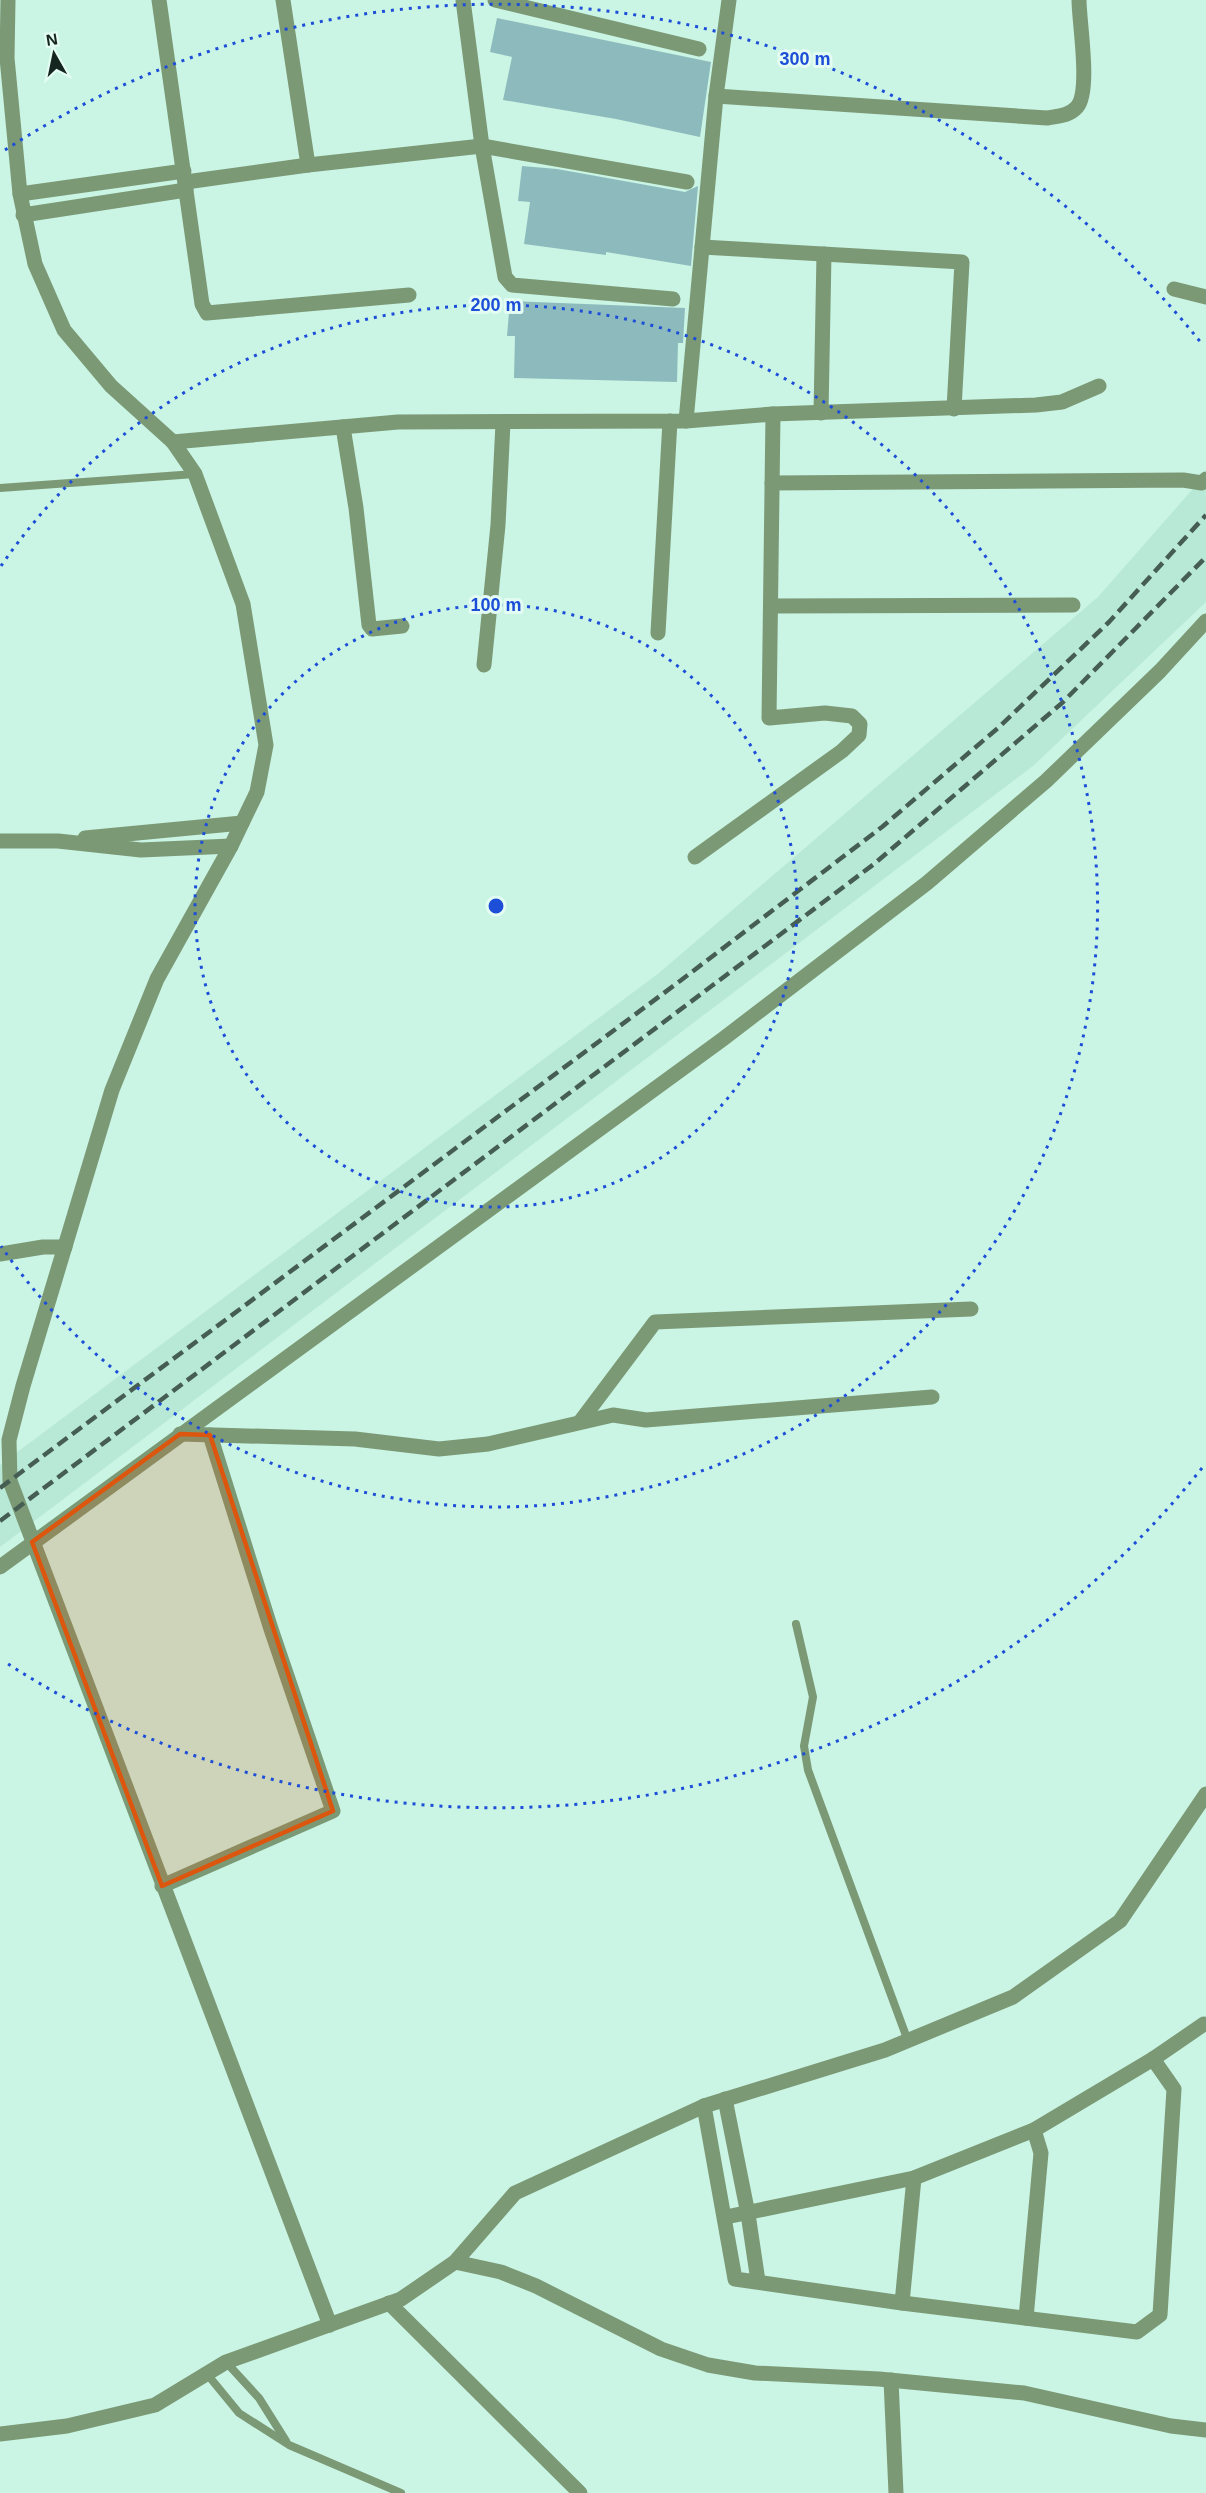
<svg xmlns="http://www.w3.org/2000/svg" width="1206" height="2493" viewBox="0 0 1206 2493" font-family="Helvetica,sans-serif">
<style>
.built{fill:#b7e9d6}
.building{fill:#8dbbbd}
.lines{fill:none;stroke-linecap:round;stroke-linejoin:round}
.lane{stroke:#7b9975;stroke-width:8}
.street{stroke:#7b9975;stroke-width:15}
.rail{stroke:#465d54;stroke-width:4.5;stroke-dasharray:12 6;stroke-linecap:butt}
.marked{fill:#dd560d;fill-opacity:0.2;stroke:#dd560d;stroke-width:4.5;stroke-linejoin:round}
.ring{fill:none;stroke:#1d4ed8;stroke-width:3;stroke-dasharray:3 6}
.centre{fill:#1d4ed8;stroke:#e4fdf3;stroke-width:3}
.ring-label{font-size:18px;text-anchor:middle;font-weight:bold;fill:#1d4ed8;stroke:#e4fdf3;stroke-width:6;stroke-linejoin:round;paint-order:stroke}
</style>
<rect width="100%" height="100%" fill="#caf4e4"/>
<path class="built" d="M1206 474V602L1033 766 0 1547V1465L659 973 1098 597Z"/>
<g class="building">
<path d="M497 18 711 62 700 137 616 119 503 100 512 57 490 52Z"/>
<path d="M522 166 557 169 685 192 698 186 691 266 606 252V255L524 244 530 202 518 201Z"/>
<path d="M510 301 685 308 683 343H678L677 382 514 378 515 336H507Z"/>
</g>
<g class="lines">
<g class="lane">
<path d="M0 488 195 474"/>
<path d="M796 1624 813 1697 804 1746 808 1770 908 2041"/>
<path d="M226 2362 259 2398 286 2441"/>
<path d="M207 2374 239 2413 289 2445 401 2493"/>
</g>
<g class="street">
<path d="M8 0 7 58 20 194 35 264 64 330 111 386 173 442 195 474 243 604 266 745 257 792 231 846 157 979 112 1090 23 1386 9 1440 10 1481 330 2325"/>
<path d="M159 0 202 304 207 313 409 295"/>
<path d="M283 0 308 165"/>
<path d="M463 0 482 146 505 277 512 285 673 299"/>
<path d="M495 0 699 49"/>
<path d="M716 96 1047 118C1058 116 1069 116 1077 107 1091 91 1079 22 1079 0"/>
<path d="M186 182 308 165 482 146 687 182"/>
<path d="M20 194 184 171"/>
<path d="M23 215 186 190"/>
<path d="M702 247 962 262 954 409"/>
<path d="M1174 289 1206 297"/>
<path d="M821 413 824 254"/>
<path d="M686 421 716 96 729 0"/>
<path d="M343 427 356 508 369 625 372 629 402 626"/>
<path d="M173 442 398 422 686 421 773 414 1036 405 1062 402 1099 386"/>
<path d="M772 483 1183 480 1202 483 1206 479"/>
<path d="M771 606 1073 605"/>
<path d="M658 633 670 421"/>
<path d="M484 665 498 525 503 423"/>
<path d="M85 838 242 823"/>
<path d="M0 841H58L141 850 231 846"/>
<path d="M695 857 842 751 859 735 860 724 852 716 825 713 769 718 773 414"/>
<path d="M0 1254 43 1247H65"/>
<path d="M580 1422 655 1322 971 1309"/>
<path d="M180 1434 355 1439 439 1449 488 1444 613 1415 646 1420 932 1397"/>
<path d="M0 1567 723 1039 927 883 1046 781 1160 671 1206 621"/>
<path d="M162 1886 333 1811 271 1629 210 1435"/>
<path d="M725 2099 748 2214 758 2281"/>
<path d="M704 2106 735 2279 902 2303 1137 2332 1160 2315 1174 2089 1153 2059"/>
<path d="M726 2217 914 2178 1034 2130 1153 2059 1204 2024"/>
<path d="M455 2262 501 2272 536 2286 661 2349 708 2365 755 2373 879 2379 1024 2393 1171 2426 1206 2430"/>
<path d="M389 2303 580 2493"/>
<path d="M902 2303 914 2178"/>
<path d="M1026 2318 1041 2153 1034 2130"/>
<path d="M891 2380 896 2493"/>
<path d="M0 2434 67 2426 155 2405 226 2362 401 2299 455 2262 515 2193 704 2106 885 2050 1013 1997 1120 1921 1206 1794"/>
</g>
<g class="rail">
<path d="M0 1488 680 981 882 827 998 728 1109 622 1206 515"/>
<path d="M0 1521 874 864 1062 703 1206 557"/>
</g>
</g>
<path class="marked" d="M180 1434 210 1435 333 1811 162 1886 32 1542Z"/>
<g class="ring">
<circle cx="496" cy="906" r="301"/>
<path d="M1 566A601 601 0 1 1 1 1246"/>
<path d="M1202 1468A902 902 0 0 1 5 1662M5 150A902 902 0 0 1 1202 344"/>
</g>
<circle cx="496" cy="906" r="9" class="centre"/>
<g class="ring-label">
<text x="805" y="65">300 m</text>
<text x="496" y="311">200 m</text>
<text x="496" y="611">100 m</text>
</g>
<g transform="translate(54 54) rotate(351)" stroke="#e4fdf3" stroke-width="4.5" paint-order="stroke">
<path d="M0-4.5L10 22L0 15L-10 22Z" fill="#15251f"/>
<text y="-9" font-size="16" font-weight="bold" text-anchor="middle" fill="#15251f">N</text>
</g>
</svg>
